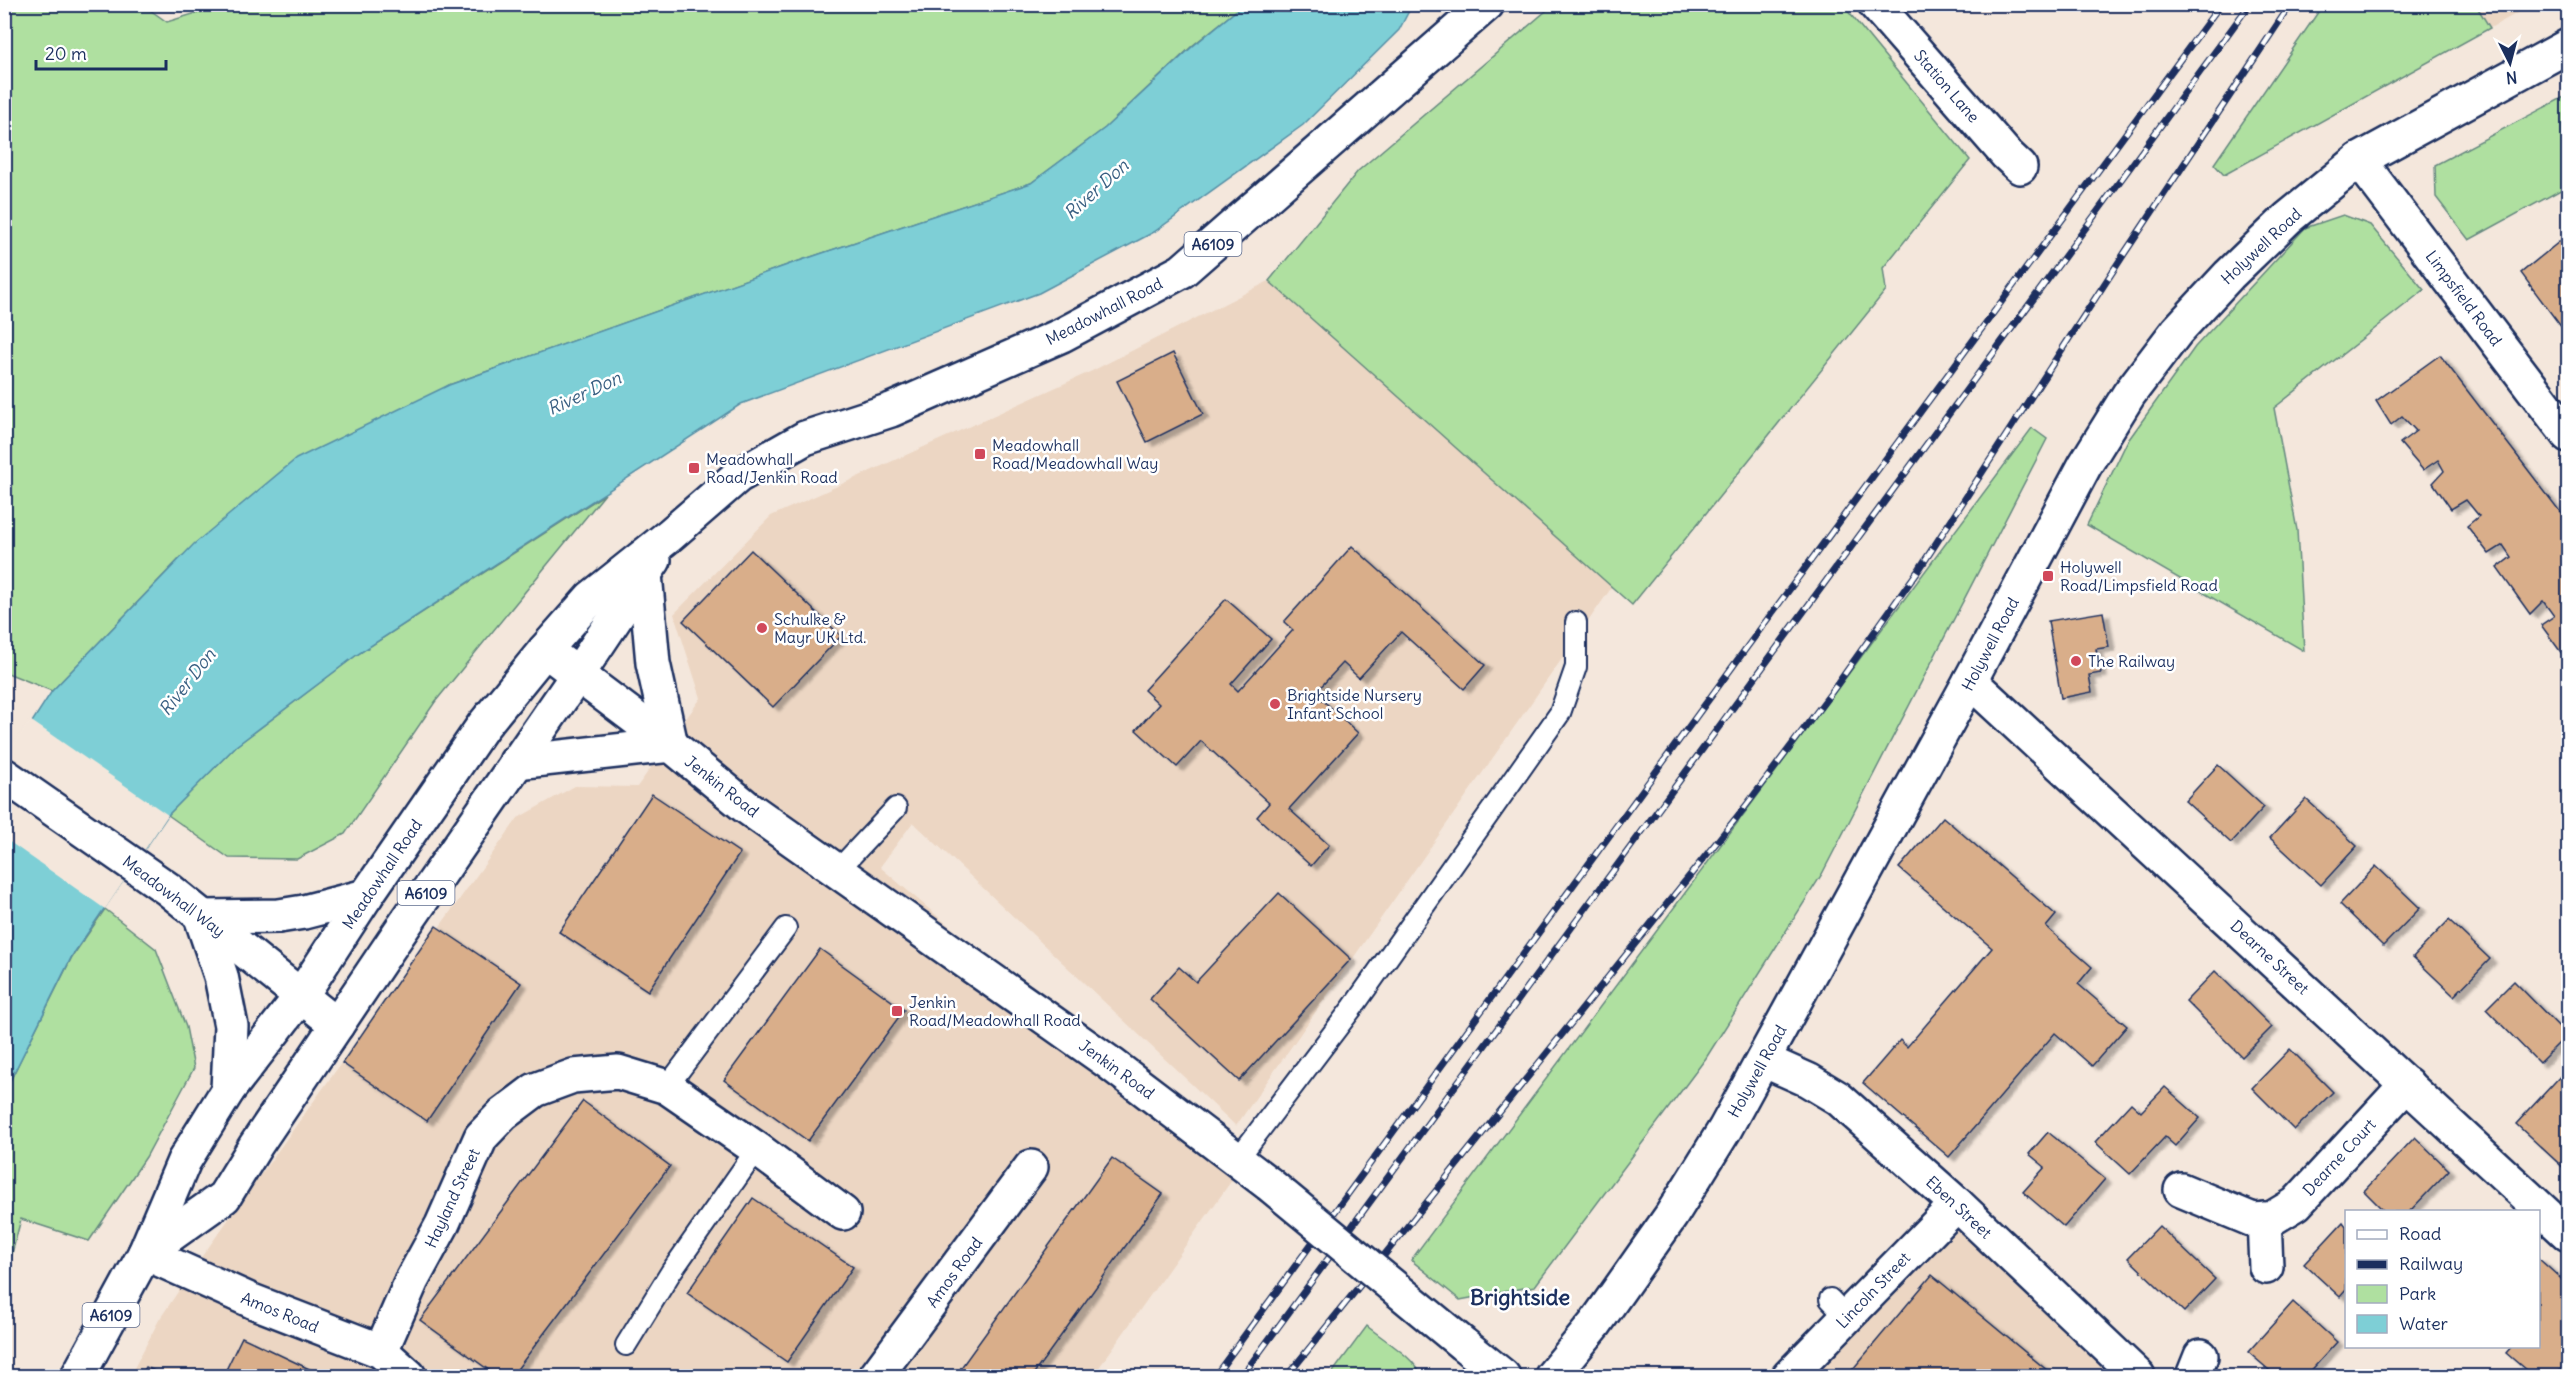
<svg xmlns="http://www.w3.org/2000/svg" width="2573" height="1381" viewBox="0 0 2573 1381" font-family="Delius,sans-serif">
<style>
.built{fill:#ecd6c3}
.green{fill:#afe0a0;stroke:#65887f;stroke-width:1.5}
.water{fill:#7ecfd6;stroke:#568fa6;stroke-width:1.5}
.pier{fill:#f4e7dc}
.building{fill:#d9ae8a;stroke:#1b2f5e;stroke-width:1.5;filter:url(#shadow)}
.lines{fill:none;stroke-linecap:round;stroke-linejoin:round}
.lane-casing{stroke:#1b2f5e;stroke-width:24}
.street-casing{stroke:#1b2f5e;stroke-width:38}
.secondary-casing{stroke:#1b2f5e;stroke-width:38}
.primary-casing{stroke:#1b2f5e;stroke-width:38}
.lane{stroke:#fff;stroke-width:20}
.street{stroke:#fff;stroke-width:33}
.secondary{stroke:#fff;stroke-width:33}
.primary{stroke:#fff;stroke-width:33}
.rail-casing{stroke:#1b2f5e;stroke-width:7}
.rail{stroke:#fff;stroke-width:4.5;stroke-dasharray:14;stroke-linecap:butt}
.secondary-bridge-casing{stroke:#1b2f5e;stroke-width:38;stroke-linecap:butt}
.secondary-bridge{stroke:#fff;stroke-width:33}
.poi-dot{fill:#d1495b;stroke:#fff;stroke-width:2}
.labels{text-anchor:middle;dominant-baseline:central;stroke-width:5;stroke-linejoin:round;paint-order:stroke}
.shield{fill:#fff;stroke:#5f6d8e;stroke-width:1.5}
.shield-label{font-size:15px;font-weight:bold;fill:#1b2f5e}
.street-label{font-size:16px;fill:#1b2f5e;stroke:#fff}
.poi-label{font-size:16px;fill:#1b2f5e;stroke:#fff;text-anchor:start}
.water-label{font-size:18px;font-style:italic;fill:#395f82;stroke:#fff}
.district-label{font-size:22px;font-weight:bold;fill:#1b2f5e;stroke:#fff}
</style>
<defs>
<filter id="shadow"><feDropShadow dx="6" dy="4" stdDeviation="1.5" flood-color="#0004"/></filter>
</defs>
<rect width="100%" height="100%" fill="#f4e7dc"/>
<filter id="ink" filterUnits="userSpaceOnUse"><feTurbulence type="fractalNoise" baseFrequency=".0167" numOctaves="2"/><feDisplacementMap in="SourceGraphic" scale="12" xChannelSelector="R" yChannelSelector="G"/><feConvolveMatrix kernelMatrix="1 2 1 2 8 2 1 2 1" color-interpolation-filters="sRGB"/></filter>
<g filter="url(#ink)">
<g class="built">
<path d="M2476 5H2532L2490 28Z"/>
<path d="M1269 281 1612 587 1236 1126 913 822 880 867 1237 1173 1093 1376H130L159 1320 200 1259 518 818 575 786 637 787 701 698 674 614 771 516 1092 371Z"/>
<path d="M1949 1191 2159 1376H1770Z"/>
</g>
<g class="green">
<path d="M226 4 1243 5 1192 46 1105 128 1031 183 793 263 449 385 182 556 52 691 5 672 4 5H143L167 22Z"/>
<path d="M1825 5 1846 9 1970 160 1883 268 1886 290 1632 605 1269 281 1358 171 1553 5Z"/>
<path d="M2323 5H2476L2490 28 2224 175 2214 164Z"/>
<path d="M2568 95V186L2469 240 2436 197 2435 165Z"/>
<path d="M2343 215 2370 225 2424 290 2274 408 2297 530 2304 651 2087 525 2127 442 2195 347 2305 228Z"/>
<path d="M2032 428 2047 439 1822 874 1706 1058 1535 1286 1460 1300 1411 1260Z"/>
<path d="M605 494 435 702 345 834 297 859 229 858 168 815 236 746 358 654Z"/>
<path d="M105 909 156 949 186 1027 194 1068 146 1157 89 1241 21 1219 5 1280V1091L72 957Z"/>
<path d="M1367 1326C1381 1338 1417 1359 1421 1376H1330Z"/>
</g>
<path class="water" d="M1243 5H1412L1399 30 1303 125 1154 232 1039 293 741 404 358 654 236 746 168 815 72 956 5 1091V764L52 691 194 544 296 459 449 385 793 263 1031 183 1105 128 1193 46Z"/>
<path class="pier" d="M30 720 168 815 105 909 4 838V758Z"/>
<g class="building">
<path d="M2565 237 2568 240V336L2521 273Z"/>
<path d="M1173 353 1203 414 1147 442 1117 381Z"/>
<path d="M2440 355 2568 522V650L2563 655 2541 625 2554 616 2543 601 2530 614 2497 568 2511 557 2503 545 2489 554 2467 526 2479 516 2466 500 2451 509 2433 483 2444 471 2438 460 2423 470 2400 443 2416 431 2402 416 2391 425 2376 401Z"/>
<path d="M1352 546 1485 665 1464 689 1401 632 1359 678 1343 663 1315 693 1358 733 1289 809 1329 845 1311 866 1257 817 1269 803 1201 741 1177 767 1136 730 1159 704 1144 690 1226 599 1271 639 1231 684 1238 691 1293 630 1284 622Z"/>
<path d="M751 550 841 636 773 707 683 621Z"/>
<path d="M2103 612 2109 647 2096 649 2101 673 2089 675 2092 692 2061 698 2048 621Z"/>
<path d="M2218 765 2264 807 2231 843 2185 801Z"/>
<path d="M652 794 740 853 648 991 559 932Z"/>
<path d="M2306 799 2357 846 2321 885 2270 838Z"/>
<path d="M1943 817 2056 915 2046 927 2092 967 2078 984 2127 1026 2092 1066 2055 1033 1949 1157 1863 1083 1900 1040 1907 1047 1992 948 1899 868Z"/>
<path d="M2376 866 2420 908 2383 946 2340 904Z"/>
<path d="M1279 893 1351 959 1239 1081 1150 999 1179 967 1196 982Z"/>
<path d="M2449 920 2490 959 2454 996 2413 957Z"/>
<path d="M436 926 521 983 427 1121 342 1063Z"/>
<path d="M820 949 904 1010 808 1141 724 1080Z"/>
<path d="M2215 971 2272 1027 2242 1057 2186 1001Z"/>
<path d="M2514 981 2567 1035 2539 1063 2486 1009Z"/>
<path d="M2290 1049 2333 1092 2294 1130 2252 1088Z"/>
<path d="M2565 1071 2568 1074V1172L2516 1124Z"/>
<path d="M2165 1087 2200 1118 2175 1146 2165 1137 2130 1174 2095 1142 2131 1103 2141 1112Z"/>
<path d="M583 1101 670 1166 512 1376H497L420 1320Z"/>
<path d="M2048 1132 2105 1179 2064 1227 2023 1192 2045 1167 2029 1154Z"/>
<path d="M2415 1137 2449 1170 2409 1212H2385L2364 1191Z"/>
<path d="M1112 1158 1163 1194 1032 1376H955Z"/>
<path d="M753 1198 853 1267 787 1362 687 1293Z"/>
<path d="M2343 1222 2346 1226V1290L2340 1297 2304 1264Z"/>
<path d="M2159 1226 2215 1279 2184 1312 2128 1258Z"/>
<path d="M2538 1258 2568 1285V1361L2555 1376H2533L2506 1353 2512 1346H2538Z"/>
<path d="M1932 1275 2054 1376H1847Z"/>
<path d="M2293 1302 2337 1342 2306 1376H2276L2248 1352Z"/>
<path d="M242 1337 324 1376H223Z"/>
<path d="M146 1367 165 1376H141Z"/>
</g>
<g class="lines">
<defs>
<g id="lane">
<path d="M838 870 896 808"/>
<path d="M667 1087 786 928"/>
<path d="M1237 1160 1353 1007 1560 713 1576 667V622"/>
<path d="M1830 1299 1846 1316"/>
<path d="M626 1345 671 1272 757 1149"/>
</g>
<g id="street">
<path d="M1875 4 2006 154 2020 167"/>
<path d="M2359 160 2568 435"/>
<path d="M1970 681 2568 1234"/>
<path d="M1763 1060 1808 1080 1838 1098 1957 1204 2138 1376"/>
<path d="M2181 1190 2253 1220 2271 1219 2296 1204 2407 1084"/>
<path d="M2264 1219 2266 1267"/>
<path d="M145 1253 252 1301 381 1351 409 1376"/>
<path d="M381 1351 412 1280 442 1225 481 1137 503 1114 535 1090 573 1076 618 1072 667 1087 757 1149 843 1213"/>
<path d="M876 1376 1031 1167"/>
<path d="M1789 1376 1957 1204"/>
<path d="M2193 1376 2201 1356"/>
</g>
<g id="secondary">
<path d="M545 650 671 745 745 806 1111 1064 1269 1184"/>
<path d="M4 775 168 889 337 1025"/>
<path d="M1463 1344 1503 1376"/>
<path d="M1552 1376 1595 1324 1671 1216 1725 1129 1970 681 2085 465 2129 394 2177 331 2229 275 2288 218 2359 160 2568 46"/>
</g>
<g id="primary">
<path d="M516 762 671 745 653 663 645 574"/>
<path d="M228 1090 231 1026 221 976 201 917 279 916 304 912 366 896"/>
<path d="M145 1253 224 1197 256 1145 399 933 578 674 654 560"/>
<path d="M78 1376 145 1253 184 1161 228 1090 301 996 366 896 483 726 545 650 591 598 670 535 738 476 805 438 891 410 1062 335 1182 271 1487 4"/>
</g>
</defs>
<use href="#lane" class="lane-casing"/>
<use href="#street" class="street-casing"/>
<use href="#secondary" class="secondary-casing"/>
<use href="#primary" class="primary-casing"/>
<use href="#lane" class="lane"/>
<use href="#street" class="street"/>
<use href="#secondary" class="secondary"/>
<use href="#primary" class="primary"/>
<defs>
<g id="rail">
<path d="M1215 1376 1747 647 2221 4"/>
<path d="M1242 1376 2250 4"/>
<path d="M1287 1376 1745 807 1831 693 1920 568 2124 254 2291 4"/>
</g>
</defs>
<use href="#rail" class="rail-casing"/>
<use href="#rail" class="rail"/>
<defs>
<path id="secondary-bridge" d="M1269 1184 1463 1344"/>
</defs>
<use href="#secondary-bridge" class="secondary-bridge-casing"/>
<use href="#secondary-bridge" class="secondary-bridge"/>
</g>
</g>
<g class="poi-dot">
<rect x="974" y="448" width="12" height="12" rx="3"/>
<rect x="688" y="462" width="12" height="12" rx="3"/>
<rect x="2042" y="570" width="12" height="12" rx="3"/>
<circle cx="762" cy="628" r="6"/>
<circle cx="2076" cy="661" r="6"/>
<circle cx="1275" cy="704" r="6"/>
<rect x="891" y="1005" width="12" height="12" rx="3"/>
</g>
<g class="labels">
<g class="shield">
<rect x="1184.5" y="232" width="57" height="24" rx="4.5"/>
<rect x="397.5" y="881" width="57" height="24" rx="4.5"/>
<rect x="82.5" y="1303" width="57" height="24" rx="4.5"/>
</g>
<g class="shield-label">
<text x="1213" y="244">A6109</text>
<text x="426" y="893">A6109</text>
<text x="111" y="1315">A6109</text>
</g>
<g class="street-label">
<text transform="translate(1947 86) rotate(49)">Station Lane</text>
<text transform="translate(2261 246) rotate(-43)">Holywell Road</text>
<text transform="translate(2464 298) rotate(53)">Limpsfield Road</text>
<text transform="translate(1104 311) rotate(-27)">Meadowhall Road</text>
<text transform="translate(1990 644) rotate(-62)">Holywell Road</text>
<text transform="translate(722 786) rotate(38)">Jenkin Road</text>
<text transform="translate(382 874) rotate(-56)">Meadowhall Road</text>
<text transform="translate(174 896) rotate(37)">Meadowhall Way</text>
<text transform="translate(2270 957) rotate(43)">Dearne Street</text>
<text transform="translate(1117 1069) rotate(36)">Jenkin Road</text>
<text transform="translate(1757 1071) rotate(-61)">Holywell Road</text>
<text transform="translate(2339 1157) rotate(-47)">Dearne Court</text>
<text transform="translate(452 1198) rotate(-65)">Hayland Street</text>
<text transform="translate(1959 1207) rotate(43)">Eben Street</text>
<text transform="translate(954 1272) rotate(-54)">Amos Road</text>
<text transform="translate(1873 1290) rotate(-46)">Lincoln Street</text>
<text transform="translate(280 1312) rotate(22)">Amos Road</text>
</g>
<g class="poi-label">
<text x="992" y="445">Meadowhall<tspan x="992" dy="18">Road/Meadowhall Way</tspan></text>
<text x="706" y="459">Meadowhall<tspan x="706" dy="18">Road/Jenkin Road</tspan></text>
<text x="2060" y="567">Holywell<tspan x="2060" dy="18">Road/Limpsfield Road</tspan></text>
<text x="774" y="619">Schulke &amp;<tspan x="774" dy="18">Mayr UK Ltd.</tspan></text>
<text x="2088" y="661">The Railway</text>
<text x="1287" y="695">Brightside Nursery<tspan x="1287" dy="18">Infant School</tspan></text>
<text x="909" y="1002">Jenkin<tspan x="909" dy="18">Road/Meadowhall Road</tspan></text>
</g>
<g class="water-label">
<text transform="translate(1096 189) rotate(-42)">River Don</text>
<text transform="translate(584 393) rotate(-25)">River Don</text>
<text transform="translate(187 682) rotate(-52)">River Don</text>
</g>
<g class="district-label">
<text x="1520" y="1297">Brightside</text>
</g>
</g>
<rect width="2573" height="1381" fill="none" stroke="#fff" stroke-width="24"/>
<rect x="12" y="12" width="2549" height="1357" fill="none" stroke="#1b2f5e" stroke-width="2" filter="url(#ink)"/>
<rect x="2345" y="1210" width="195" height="138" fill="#ffffff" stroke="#a4acbf" stroke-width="1.5"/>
<rect x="2357" y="1230" width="30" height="9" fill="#ffffff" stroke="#a4acbf" stroke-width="1.5"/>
<text x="2399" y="1240" font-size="18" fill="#1b2f5e">Road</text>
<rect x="2357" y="1260" width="30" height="9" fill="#1b2f5e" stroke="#a4acbf" stroke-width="1.5"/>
<text x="2399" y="1270" font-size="18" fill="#1b2f5e">Railway</text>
<rect x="2357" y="1285" width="30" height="18" fill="#afe0a0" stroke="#a4acbf" stroke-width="1.5"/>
<text x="2399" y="1300" font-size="18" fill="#1b2f5e">Park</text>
<rect x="2357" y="1315" width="30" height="18" fill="#7ecfd6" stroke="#a4acbf" stroke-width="1.5"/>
<text x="2399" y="1330" font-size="18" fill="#1b2f5e">Water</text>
<g transform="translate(2510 63) rotate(174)" stroke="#ffffff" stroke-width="4.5" paint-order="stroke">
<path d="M0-4.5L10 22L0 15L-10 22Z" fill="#1b2f5e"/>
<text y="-9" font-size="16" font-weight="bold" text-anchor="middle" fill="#1b2f5e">N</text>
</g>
<path d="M36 60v9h130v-9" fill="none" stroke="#1b2f5e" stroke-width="3"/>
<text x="45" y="60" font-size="18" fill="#1b2f5e" stroke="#ffffff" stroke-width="4.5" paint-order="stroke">20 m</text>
</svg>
